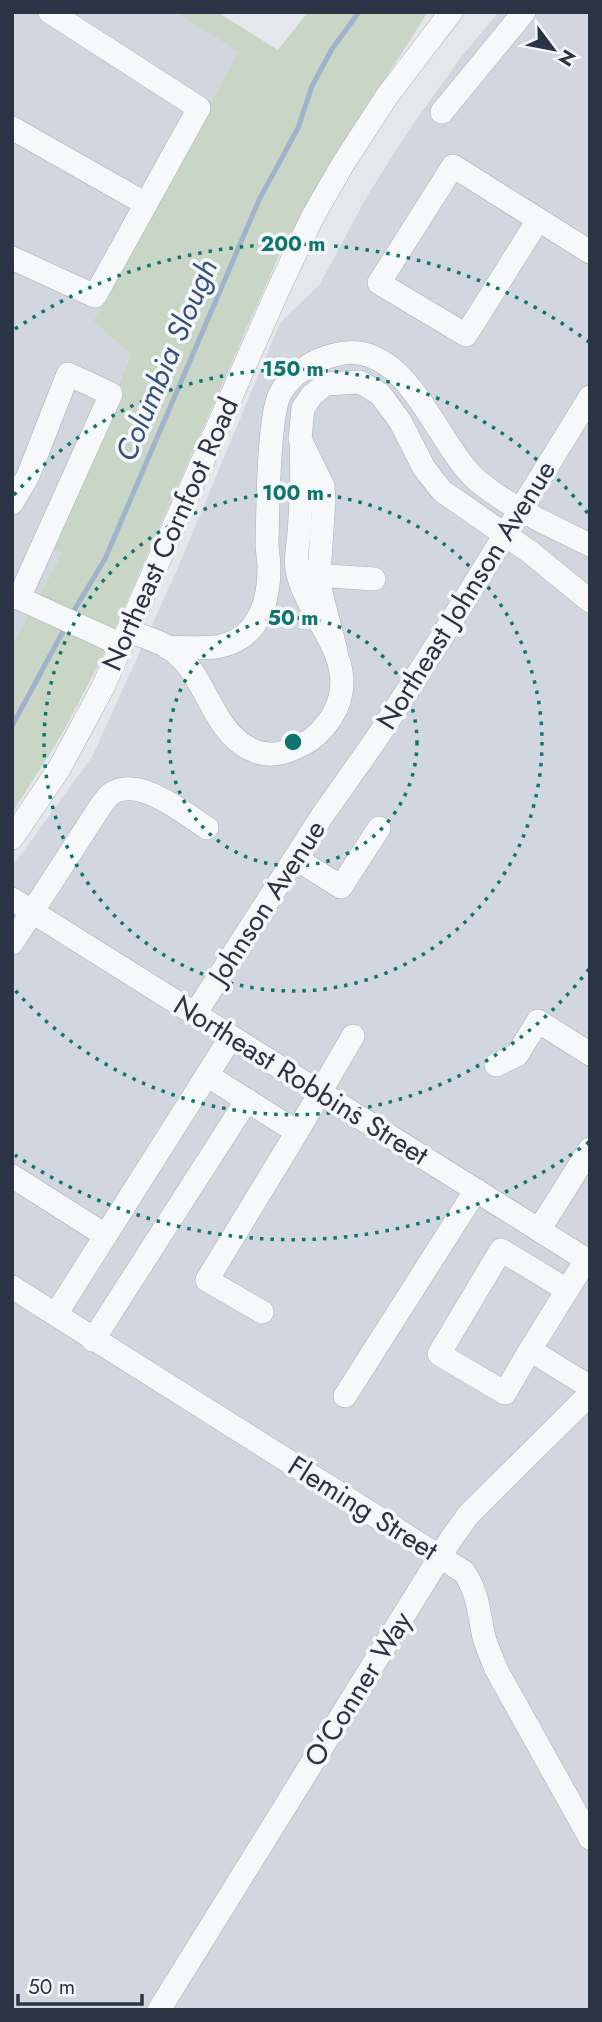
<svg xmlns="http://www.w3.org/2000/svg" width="602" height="2022" viewBox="0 0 602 2022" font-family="Jost,sans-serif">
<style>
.built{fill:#d2d6de}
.green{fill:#c9d6c5}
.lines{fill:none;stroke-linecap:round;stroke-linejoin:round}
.stream{stroke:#9fb4cc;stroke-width:5}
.minor-casing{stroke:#a9aeb7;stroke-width:24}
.minor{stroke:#f7f8fa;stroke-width:23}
.ring{fill:none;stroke:#0f766e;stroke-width:3.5;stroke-dasharray:3.5 7}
.labels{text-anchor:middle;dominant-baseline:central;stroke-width:7;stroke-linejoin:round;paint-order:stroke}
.street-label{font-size:28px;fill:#2b3445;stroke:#f4f6f9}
.water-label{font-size:30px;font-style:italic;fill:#34527a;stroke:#f4f6f9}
.centre{fill:#0f766e;stroke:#f4f6f9;stroke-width:3.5}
.ring-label{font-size:21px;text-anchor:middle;font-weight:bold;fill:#0f766e;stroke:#f4f6f9;stroke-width:7;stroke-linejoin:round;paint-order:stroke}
</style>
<rect width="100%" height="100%" fill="#e4e7ec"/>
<g class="built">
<path d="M12 12H176L238 52 93 321 131 353 52 547 62 553 12 646Z"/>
<path d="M499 12H590V2010H12V867L92 757 177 570 280 323 320 284 366 198 407 133 461 57Z"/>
</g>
<path class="green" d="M176 12H217L278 50 308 12H428L322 177 280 253 102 658 61 736 12 813V646L62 553 51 548 131 354 93 321 238 52Z"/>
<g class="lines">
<g class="stream">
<path d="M70 617 105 559 259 200 298 128 312 86 332 49 359 12"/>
<path d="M12 726 66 626"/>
</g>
<defs>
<g id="minor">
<path d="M442 112 524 12"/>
<path d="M12 128 146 204"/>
<path d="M538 220 466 335 379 283 453 166 590 252"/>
<path d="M12 258 95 296 199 108 50 12"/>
<path d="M12 503 28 476 68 374 111 394 19 598"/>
<path d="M304 571 329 576 374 579"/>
<path d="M12 595 122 645"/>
<path d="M129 631C141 636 156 640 168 647 207 672 209 728 250 749 269 759 287 753 305 743 316 738 324 728 331 718 366 663 307 621 297 570 295 559 298 545 299 533 301 505 303 477 301 449"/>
<path d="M168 648C191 646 213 652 235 641 262 628 269 595 269 568 269 559 267 551 267 542 268 512 268 417 280 394 290 375 313 360 334 355 407 334 436 447 479 482 512 509 552 526 590 545"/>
<path d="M336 651 321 593 319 574 324 500 323 486 300 439 303 408 312 395 326 384 360 382 380 394 400 421 424 468 442 491 530 552 590 601"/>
<path d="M12 838 59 769 103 687 278 290 313 216 343 164 387 96 451 12"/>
<path d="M295 858 341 887 379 828"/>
<path d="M12 899 590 1262"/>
<path d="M12 943 100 807C103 803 107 797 111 794 138 775 184 813 207 828"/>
<path d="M195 1014 322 816 377 738 443 635 590 397"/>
<path d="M231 1037 207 1075 297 1132 353 1036"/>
<path d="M496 1065 517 1055 538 1021 590 1054"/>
<path d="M12 1176 105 1235"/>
<path d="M539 1230 590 1149"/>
<path d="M586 1260 530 1350 590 1387"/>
<path d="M12 1287 464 1572C478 1592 479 1614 484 1637 487 1648 492 1658 496 1669L590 1838"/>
<path d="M262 1312 207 1280 297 1132"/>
<path d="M56 1314 207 1075"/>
<path d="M93 1340 247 1100"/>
<path d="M530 1350 505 1393 439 1354 501 1250 567 1290"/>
<path d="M345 1396 476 1190"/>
<path d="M159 2010 451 1539 469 1514 590 1394"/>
</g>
</defs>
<use href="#minor" class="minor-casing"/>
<use href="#minor" class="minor"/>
</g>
<g class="ring">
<circle cx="293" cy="742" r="124"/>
<circle cx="293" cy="742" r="249"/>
<path d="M589 969A373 373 0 0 1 14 989M14 495A373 373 0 0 1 589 515"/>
<path d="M589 1142A498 498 0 0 1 15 1155M15 329A498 498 0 0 1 589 342"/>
</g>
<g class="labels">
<g class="street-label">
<text transform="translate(170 534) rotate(-66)">Northeast Cornfoot Road</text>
<text transform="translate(466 595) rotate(-58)">Northeast Johnson Avenue</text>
<text transform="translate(267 902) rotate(-57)">Johnson Avenue</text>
<text transform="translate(301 1080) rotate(32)">Northeast Robbins Street</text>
<text transform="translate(363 1508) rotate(32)">Fleming Street</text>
<text transform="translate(358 1689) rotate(-58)">O'Conner Way</text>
</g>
<g class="water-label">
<text transform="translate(166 360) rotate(-67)">Columbia Slough</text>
</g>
</g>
<circle cx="293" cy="742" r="10" class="centre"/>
<g class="ring-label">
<text x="293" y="251">200 m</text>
<text x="293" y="376">150 m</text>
<text x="293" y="500">100 m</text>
<text x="293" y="625">50 m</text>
</g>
<rect width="602" height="2022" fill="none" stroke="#2b3445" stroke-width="28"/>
<g transform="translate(553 49) rotate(122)" stroke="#f4f6f9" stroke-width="5" paint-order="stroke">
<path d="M0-5L12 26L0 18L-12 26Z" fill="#2b3445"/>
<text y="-10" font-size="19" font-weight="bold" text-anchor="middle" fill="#2b3445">N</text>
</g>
<path d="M18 1994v10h124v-10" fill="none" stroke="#2b3445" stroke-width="3.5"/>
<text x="28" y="1994" font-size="21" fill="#2b3445" stroke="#f4f6f9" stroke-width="5" paint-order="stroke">50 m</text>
</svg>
